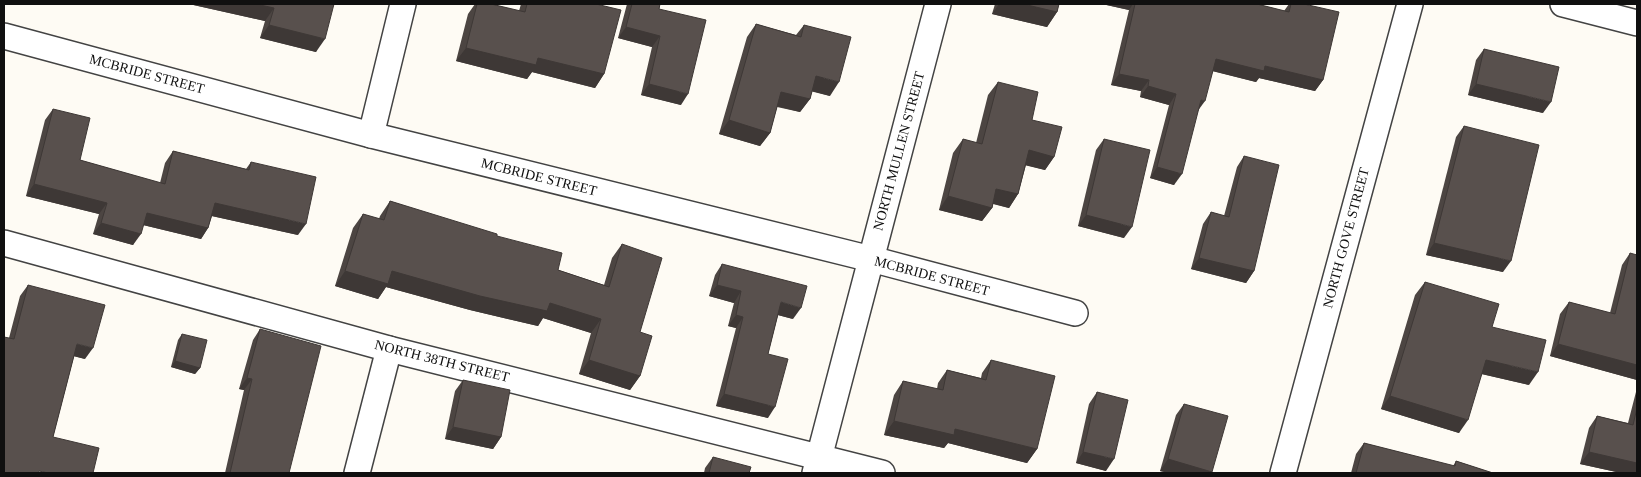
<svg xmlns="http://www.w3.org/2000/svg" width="1641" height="477" viewBox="0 0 1641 477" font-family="'Times New Roman',serif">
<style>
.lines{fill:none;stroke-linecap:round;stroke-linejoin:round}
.street-casing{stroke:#434343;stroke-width:28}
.street{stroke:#fff;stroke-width:25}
.wall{fill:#4c4542}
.shaded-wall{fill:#3e3836}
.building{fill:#58504d;stroke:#3e3836}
.labels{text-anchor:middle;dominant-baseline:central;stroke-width:5;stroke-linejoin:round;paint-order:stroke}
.street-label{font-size:14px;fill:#101010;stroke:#fff}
</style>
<rect width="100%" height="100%" fill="#fefbf4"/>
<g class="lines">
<defs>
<g id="street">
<path d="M1563 4 1637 23"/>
<path d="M4 36 371 135 871 259 1075 313"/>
<path d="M371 135 403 4"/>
<path d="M4 243 389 349 882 473"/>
<path d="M357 473 389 349"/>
<path d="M815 473 938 4"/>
<path d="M1283 473 1410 4"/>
</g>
</defs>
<use href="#street" class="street-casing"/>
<use href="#street" class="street"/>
</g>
<g class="wall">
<path d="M189 4H334L316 52 260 38 265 21Z"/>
<path d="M475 4H491L519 11 521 4H596L604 74 595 88 532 72 527 79 456 61 468 14Z"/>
<path d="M627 4H660L659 9 681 105 641 95 652 47 618 38Z"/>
<path d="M995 4H1059L1057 12 1047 27 992 14Z"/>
<path d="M1102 4H1257L1284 11 1289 4H1304L1323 80 1315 91 1259 78 1256 82 1213 71 1198 111 1174 185 1150 178 1169 105 1140 97 1141 91 1111 85 1129 10Z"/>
<path d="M756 24 796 35 804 25 830 96 812 91 810 99 800 112 777 107 770 133 760 146 719 134 747 37Z"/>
<path d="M1484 49 1543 113 1468 95 1476 60Z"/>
<path d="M998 82 1032 120 1054 157 1045 170 1026 165 1018 194 1009 208 993 204 992 208 982 221 939 210 953 153 963 139 976 143 988 95Z"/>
<path d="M53 109 80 160 160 183 165 163 173 151 246 169 251 162 298 235 212 216 208 228 201 239 143 225 133 245 93 234 99 214 26 196 45 120Z"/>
<path d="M1464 126 1503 272 1426 255 1456 137Z"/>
<path d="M1104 139 1124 238 1078 226 1096 150Z"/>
<path d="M1244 156 1254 271 1246 283 1191 269 1203 224 1211 212 1224 216 1237 167Z"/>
<path d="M390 201 497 236 558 270 604 285 612 258 622 244 640 332V376L630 390 579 374 591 333 543 318 538 326 470 310 386 287 378 299 335 286 353 228 363 214 379 219 380 216Z"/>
<path d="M1630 253 1637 380 1550 356 1560 314 1569 302 1610 313 1622 265Z"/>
<path d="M722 264 793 319 778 315 768 354V418L716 406 736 328 728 326 734 303 709 296 715 275Z"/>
<path d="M1425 282 1529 385 1482 374 1459 433 1381 409 1415 295Z"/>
<path d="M28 285 85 359 74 356 53 437 4 473 9 338 20 296Z"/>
<path d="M260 329 289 473H225L244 390 239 389 253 340Z"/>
<path d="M182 334 200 368 195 374 171 367 178 340Z"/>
<path d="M991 360 1037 449 1027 463 948 443 944 448 884 435 894 395 903 381 937 389 938 383 947 370 981 378 982 373Z"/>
<path d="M463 380 501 437 493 449 445 439 455 391Z"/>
<path d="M1637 388V473H1621L1580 464 1589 428 1597 416 1628 423Z"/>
<path d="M1097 392 1106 471 1076 463 1089 404Z"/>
<path d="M1184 404 1212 472 1211 473H1169L1160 471 1176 415Z"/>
<path d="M1364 443 1453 466 1456 461 1493 473H1351L1356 454Z"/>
<path d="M713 457 749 473H704L705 468Z"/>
</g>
<g class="shaded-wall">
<path d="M189 4H256L274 8 265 21Z"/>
<path d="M999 4H1023L1057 12 1047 27 992 14Z"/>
<path d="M1102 4H1133L1129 10Z"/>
<path d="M269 25 325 39 316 52 260 38Z"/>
<path d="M626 27 660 36 652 47 618 38Z"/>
<path d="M466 48 538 58 604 74 595 88 532 72 527 79 456 61Z"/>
<path d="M1216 59 1265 66 1323 80 1315 91 1259 78 1256 82 1208 70Z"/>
<path d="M1119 74 1149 80 1141 91 1111 85Z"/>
<path d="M816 76 839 82 830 96 806 90Z"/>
<path d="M649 84 688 94 681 105 641 95Z"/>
<path d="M1476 84 1551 102 1543 113 1468 95Z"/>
<path d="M1148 86 1176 94 1169 105 1140 97Z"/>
<path d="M781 92 810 99 800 112 772 105Z"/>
<path d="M1201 100 1205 101 1197 112Z"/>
<path d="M729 120 770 133 760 146 719 134Z"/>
<path d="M1029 150 1054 157 1045 170 1020 164Z"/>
<path d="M1157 167 1182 174 1174 185 1150 178Z"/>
<path d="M34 184 107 203 99 214 26 196Z"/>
<path d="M996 189 1018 194 1009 208 987 202Z"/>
<path d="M948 196 992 208 982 221 939 210Z"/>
<path d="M215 203 306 224 298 235 207 215Z"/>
<path d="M147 213 208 228 201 239 139 224Z"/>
<path d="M1086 215 1132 227 1124 238 1078 226Z"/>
<path d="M101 223 141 234 133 245 93 234Z"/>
<path d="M1434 243 1511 261 1503 272 1426 255Z"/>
<path d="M1199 258 1254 271 1246 283 1191 269Z"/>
<path d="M345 271H392L550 303 601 319 591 333 543 318 538 326 470 310 386 287 378 299 335 286Z"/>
<path d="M717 285 741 291 734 303 709 296Z"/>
<path d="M781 302 801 308 793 319 774 314Z"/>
<path d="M736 315 743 317 736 328 728 326Z"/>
<path d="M77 344 93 348 85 359 69 355Z"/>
<path d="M1558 344 1637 365V380L1550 356Z"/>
<path d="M589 360 640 376 630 390 579 374Z"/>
<path d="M1486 360 1538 372 1529 385 1477 373Z"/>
<path d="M175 361 200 368 195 374 171 367Z"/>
<path d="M247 378 252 379 244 390 239 389Z"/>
<path d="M724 394 775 407 768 418 716 406Z"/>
<path d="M1390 396 1468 420 1459 433 1381 409Z"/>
<path d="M894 421 955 429 1037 449 1027 463 948 443 944 448 884 435Z"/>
<path d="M453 427 501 437 493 449 445 439Z"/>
<path d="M1083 452 1114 459 1106 471 1076 463Z"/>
<path d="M1589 452 1637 463V473H1621L1580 464Z"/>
<path d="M1168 459 1212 472 1211 473H1169L1160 471Z"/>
</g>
<g class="building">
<path d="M256 4H334L325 39 269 25 274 8Z"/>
<path d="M477 4H491L525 12 527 4H596L621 10 604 74 538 58 536 65 466 48Z"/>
<path d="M632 4H660L659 9 706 20 688 94 649 84 660 36 626 27Z"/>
<path d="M1023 4H1059L1057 12Z"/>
<path d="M1135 4H1257L1289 12 1291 4H1304L1339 12 1323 80 1265 66 1264 71 1216 59 1205 101 1201 100 1182 174 1157 167 1176 94 1148 86 1149 80 1119 74Z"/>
<path d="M756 24 801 37 804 25 851 37 839 82 816 76 810 99 781 92 770 133 729 120Z"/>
<path d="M1484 49 1559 67 1551 102 1476 84Z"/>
<path d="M998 82 1038 92 1032 120 1062 127 1054 157 1029 150 1018 194 996 189 992 208 948 196 963 139 982 144Z"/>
<path d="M53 109 90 118 80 160 165 184 173 151 249 170 251 162 316 177 306 224 215 203 208 228 147 213 141 234 101 223 107 203 34 184Z"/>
<path d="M1464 126 1539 145 1511 261 1434 243Z"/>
<path d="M1104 139 1150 150 1132 227 1086 215Z"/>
<path d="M1244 156 1279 165 1254 271 1199 258 1211 212 1229 217Z"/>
<path d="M390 201 497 234V236L562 253 558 270 609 287 622 244 662 258 640 332 652 336 640 376 589 360 601 319 550 303 547 311 480 296 392 271 388 284 345 271 363 214 384 220Z"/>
<path d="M1630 253 1637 255V365L1558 344 1569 302 1615 314Z"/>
<path d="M722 264 807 286 801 308 781 302 768 354 788 359 775 407 724 394 743 317 736 315 741 291 717 285Z"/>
<path d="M1425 282 1499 304 1492 327 1546 340 1538 372 1486 360 1468 420 1390 396Z"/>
<path d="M28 285 105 305 93 348 77 344 53 437 99 448 93 473H48L39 471 38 473H4V337L14 339Z"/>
<path d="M260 329 321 346 289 473H230L252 379 247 378Z"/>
<path d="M182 334 207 340 200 368 175 361Z"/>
<path d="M991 360 1055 376 1037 449 955 429 954 435 894 421 903 381 943 390 947 370 986 380Z"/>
<path d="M463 380 510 390 501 437 453 427Z"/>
<path d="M1097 392 1128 400 1114 459 1083 452Z"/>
<path d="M1184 404 1228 416 1212 472 1168 459Z"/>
<path d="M1637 408V463L1589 452 1597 416 1633 425Z"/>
<path d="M1364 443 1455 466 1456 461 1493 473H1356Z"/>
<path d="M713 457 751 467 749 473H709Z"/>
</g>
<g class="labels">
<g class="street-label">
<text transform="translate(147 74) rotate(15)">MCBRIDE STREET</text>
<text transform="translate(899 151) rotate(-75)">NORTH MULLEN STREET</text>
<text transform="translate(539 177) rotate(14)">MCBRIDE STREET</text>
<text transform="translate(1346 238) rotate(-75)">NORTH GOVE STREET</text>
<text transform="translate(932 276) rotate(15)">MCBRIDE STREET</text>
<text transform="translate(442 361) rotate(14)">NORTH 38TH STREET</text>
</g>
</g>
<rect width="1641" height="477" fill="none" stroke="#101010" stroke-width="10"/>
</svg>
